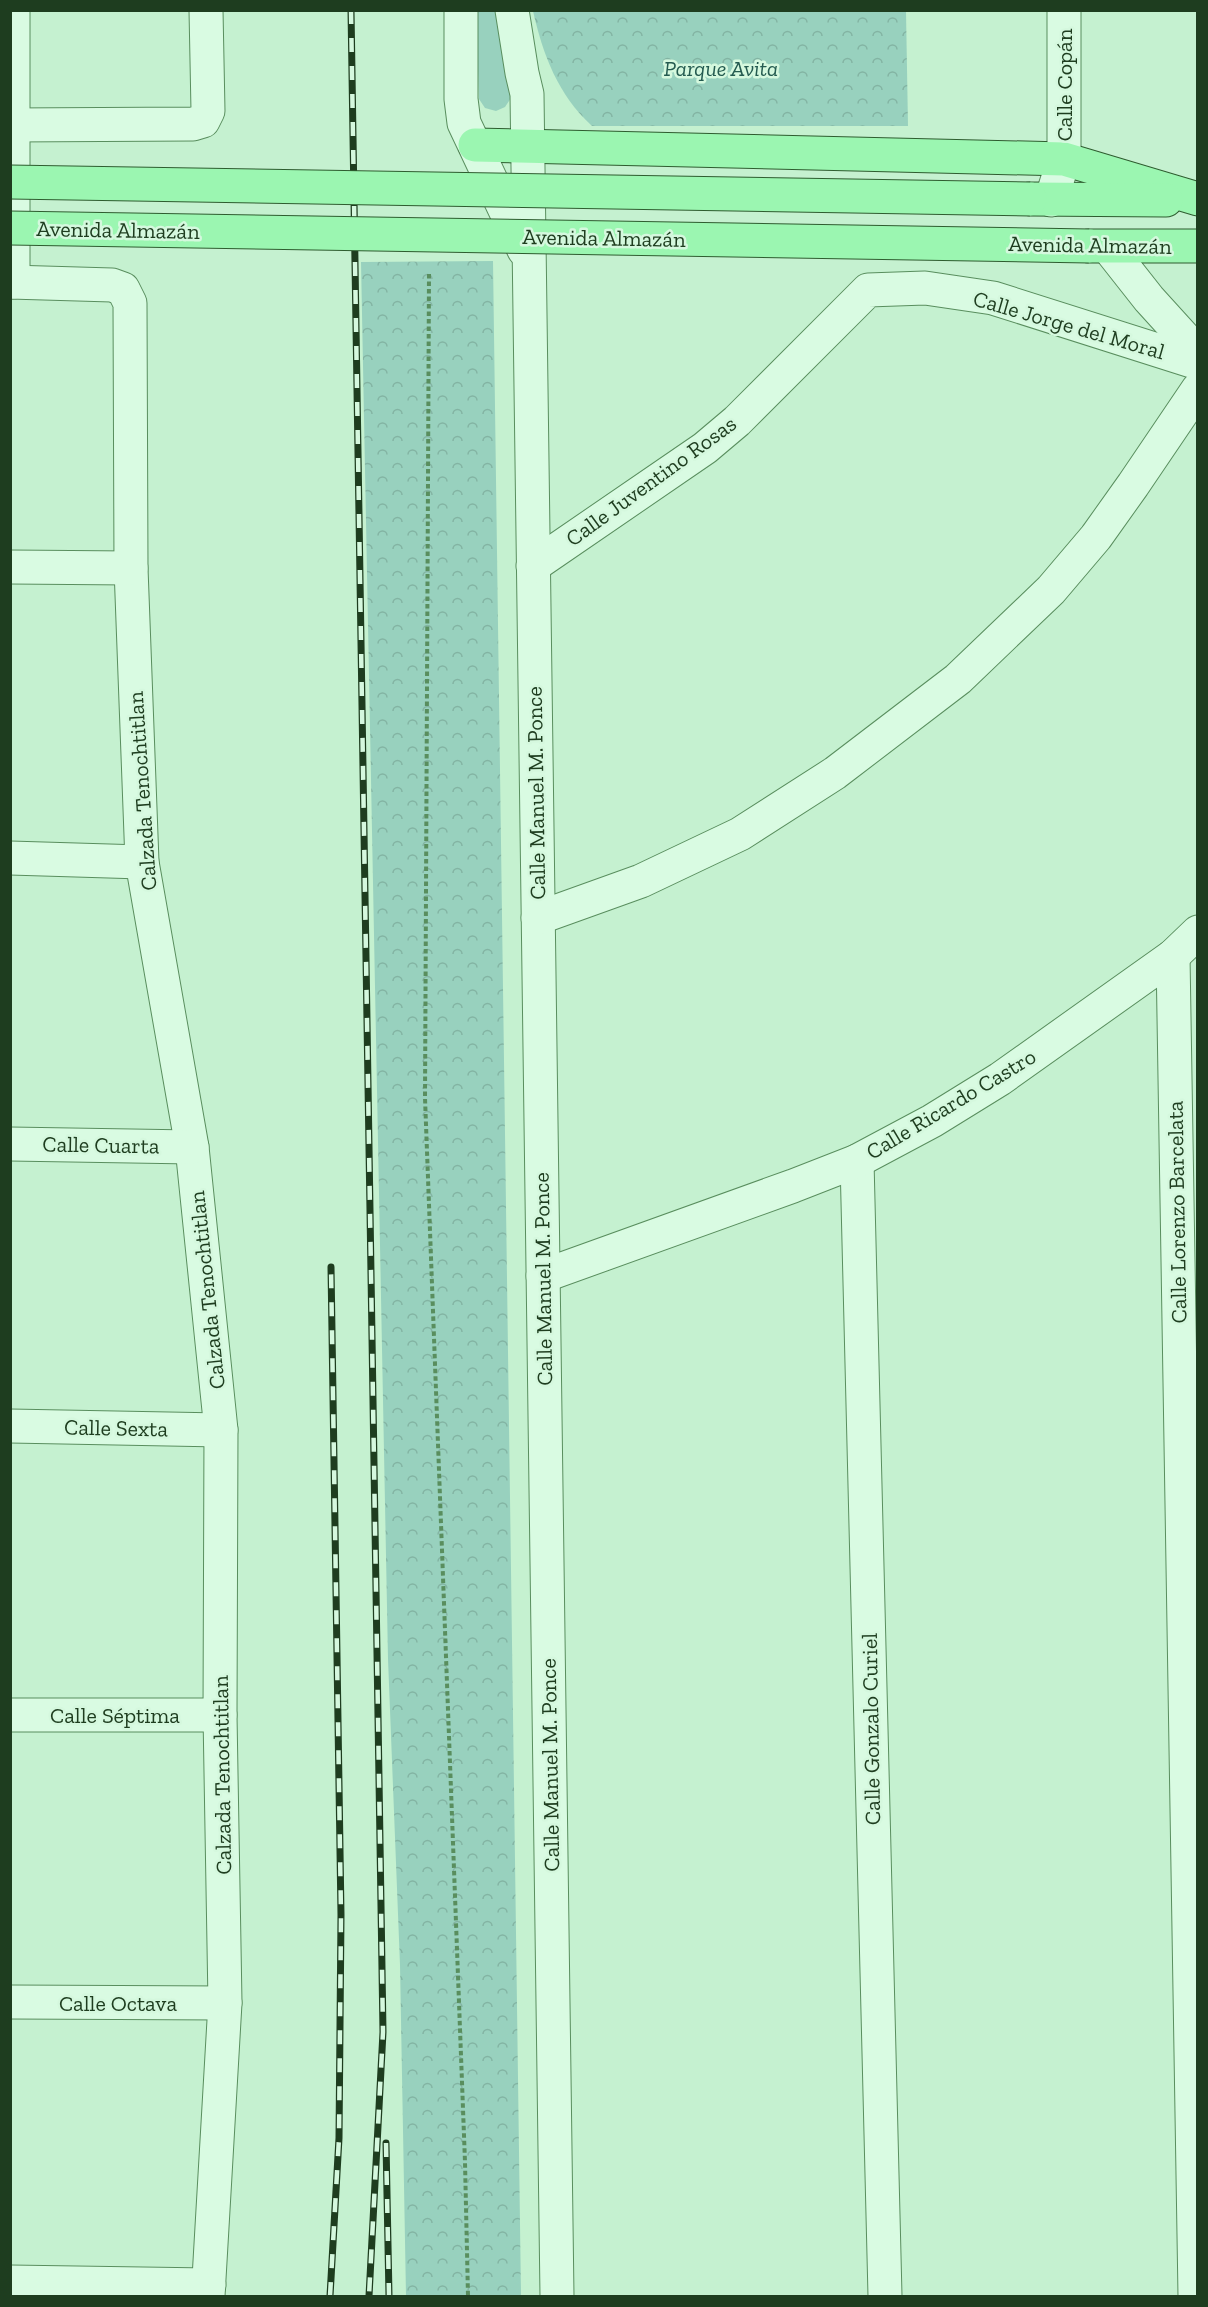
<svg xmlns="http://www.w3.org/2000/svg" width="1208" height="2307" viewBox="0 0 1208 2307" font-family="'Zilla Slab',serif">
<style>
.green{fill:#98d1be}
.park{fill:url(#park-crowns)}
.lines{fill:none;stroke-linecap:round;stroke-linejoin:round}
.minor-casing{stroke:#598e5e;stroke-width:35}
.major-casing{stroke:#2e5c2f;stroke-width:35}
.path{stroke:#598e5e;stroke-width:4;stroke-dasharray:4.5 3;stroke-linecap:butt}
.minor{stroke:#d9fbe2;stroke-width:33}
.major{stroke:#9bf6b1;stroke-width:33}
.rail-casing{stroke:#1e3d1f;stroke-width:7}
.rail{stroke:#d5f8de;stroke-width:4.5;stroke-dasharray:14;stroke-linecap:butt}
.major-bridge-casing{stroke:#2e5c2f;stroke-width:35;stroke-linecap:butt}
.major-bridge{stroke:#9bf6b1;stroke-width:33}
.labels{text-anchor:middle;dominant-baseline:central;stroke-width:5;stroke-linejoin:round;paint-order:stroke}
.park-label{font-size:22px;font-style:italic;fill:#245b50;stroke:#d5f8de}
.street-label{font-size:22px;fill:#1e3d1f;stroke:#d5f8de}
</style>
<defs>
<pattern id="park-crowns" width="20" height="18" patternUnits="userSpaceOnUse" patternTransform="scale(1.5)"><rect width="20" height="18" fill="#98d1be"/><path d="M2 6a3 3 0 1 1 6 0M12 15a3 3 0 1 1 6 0" fill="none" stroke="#83b4a3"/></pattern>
</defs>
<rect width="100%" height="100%" fill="#c5f1d0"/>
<path class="green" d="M476 11H499L511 98 505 107 496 111 485 108 479 99Z"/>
<g class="park">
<path d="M533 11H906L908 126H592C558 95 543 55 533 11Z"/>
<path d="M493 261 521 2296H406L400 1965 388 1659 361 262Z"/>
</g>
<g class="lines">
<defs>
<g id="minor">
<path d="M13 10V282"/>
<path d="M461 10V99L464 123 524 250"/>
<path d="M512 10 522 73 527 94 557 2296"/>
<path d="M10 125 193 124 203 121 208 111 206 10"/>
<path d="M1051 200 1064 159V10"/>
<path d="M1108 247 1149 299 1198 353"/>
<path d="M10 282 112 285 123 289 130 303 131 568 142 862 192 1147 221 1430 220 1715 225 2003 208 2296"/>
<path d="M533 566 705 448 737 421 868 290 925 288 993 298 1198 363"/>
<path d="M10 567 131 568"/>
<path d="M10 858 142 862"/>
<path d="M538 918 641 881 740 834 835 773 958 679 1051 590 1096 537 1133 485 1198 389"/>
<path d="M1173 956 1195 2296"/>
<path d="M10 1144 192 1147"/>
<path d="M857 1161 885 2296"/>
<path d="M543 1276 793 1186 857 1161 932 1121 1000 1079 1173 956 1198 932"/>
<path d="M10 1426 221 1430"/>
<path d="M10 1715H220"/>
<path d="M10 2002 225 2003"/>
<path d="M10 2282 209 2285"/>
</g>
<g id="major">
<path d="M475 145 1064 159 1198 199"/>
<path d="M1030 199 1166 200"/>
<path d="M1089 246H1198"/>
</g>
</defs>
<use href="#minor" class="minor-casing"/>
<use href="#major" class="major-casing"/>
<path class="path" d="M429 274 425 1098 465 2162 468 2296"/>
<use href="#minor" class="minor"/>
<use href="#major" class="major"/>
<defs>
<g id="rail">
<path d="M351 10 383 2032 369 2296"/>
<path d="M386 2143 389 2296"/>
<path d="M330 2296 339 2138 341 1915 331 1267"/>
</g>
</defs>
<use href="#rail" class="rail-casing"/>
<use href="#rail" class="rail"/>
<defs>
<g id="major-bridge">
<path d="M10 182 1030 199"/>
<path d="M10 228 1089 246"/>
</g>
</defs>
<use href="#major-bridge" class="major-bridge-casing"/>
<use href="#major-bridge" class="major-bridge"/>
</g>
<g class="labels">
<g class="park-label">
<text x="721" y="68">Parque Avita</text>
</g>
<g class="street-label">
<text transform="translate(1064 85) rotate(-90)">Calle Copán</text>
<text transform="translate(118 230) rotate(1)">Avenida Almazán</text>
<text transform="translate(604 238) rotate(1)">Avenida Almazán</text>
<text transform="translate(1090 245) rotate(1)">Avenida Almazán</text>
<text transform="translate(1069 325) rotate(16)">Calle Jorge del Moral</text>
<text transform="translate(651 481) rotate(-36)">Calle Juventino Rosas</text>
<text transform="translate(142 791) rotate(-94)">Calzada Tenochtitlan</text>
<text transform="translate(536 793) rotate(-91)">Calle Manuel M. Ponce</text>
<text transform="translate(951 1104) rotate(-31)">Calle Ricardo Castro</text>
<text transform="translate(101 1145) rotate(1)">Calle Cuarta</text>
<text transform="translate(1177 1212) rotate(-91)">Calle Lorenzo Barcelata</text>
<text transform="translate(543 1279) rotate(-91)">Calle Manuel M. Ponce</text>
<text transform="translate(207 1290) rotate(-96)">Calzada Tenochtitlan</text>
<text transform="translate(116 1428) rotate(1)">Calle Sexta</text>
<text x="115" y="1715">Calle Séptima</text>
<text transform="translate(871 1729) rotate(-91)">Calle Gonzalo Curiel</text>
<text transform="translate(550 1765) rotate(-91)">Calle Manuel M. Ponce</text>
<text transform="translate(222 1775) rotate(-91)">Calzada Tenochtitlan</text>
<text x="118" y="2003">Calle Octava</text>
</g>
</g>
<rect width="1208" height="2307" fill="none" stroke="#1e3d1f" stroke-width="24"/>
</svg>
